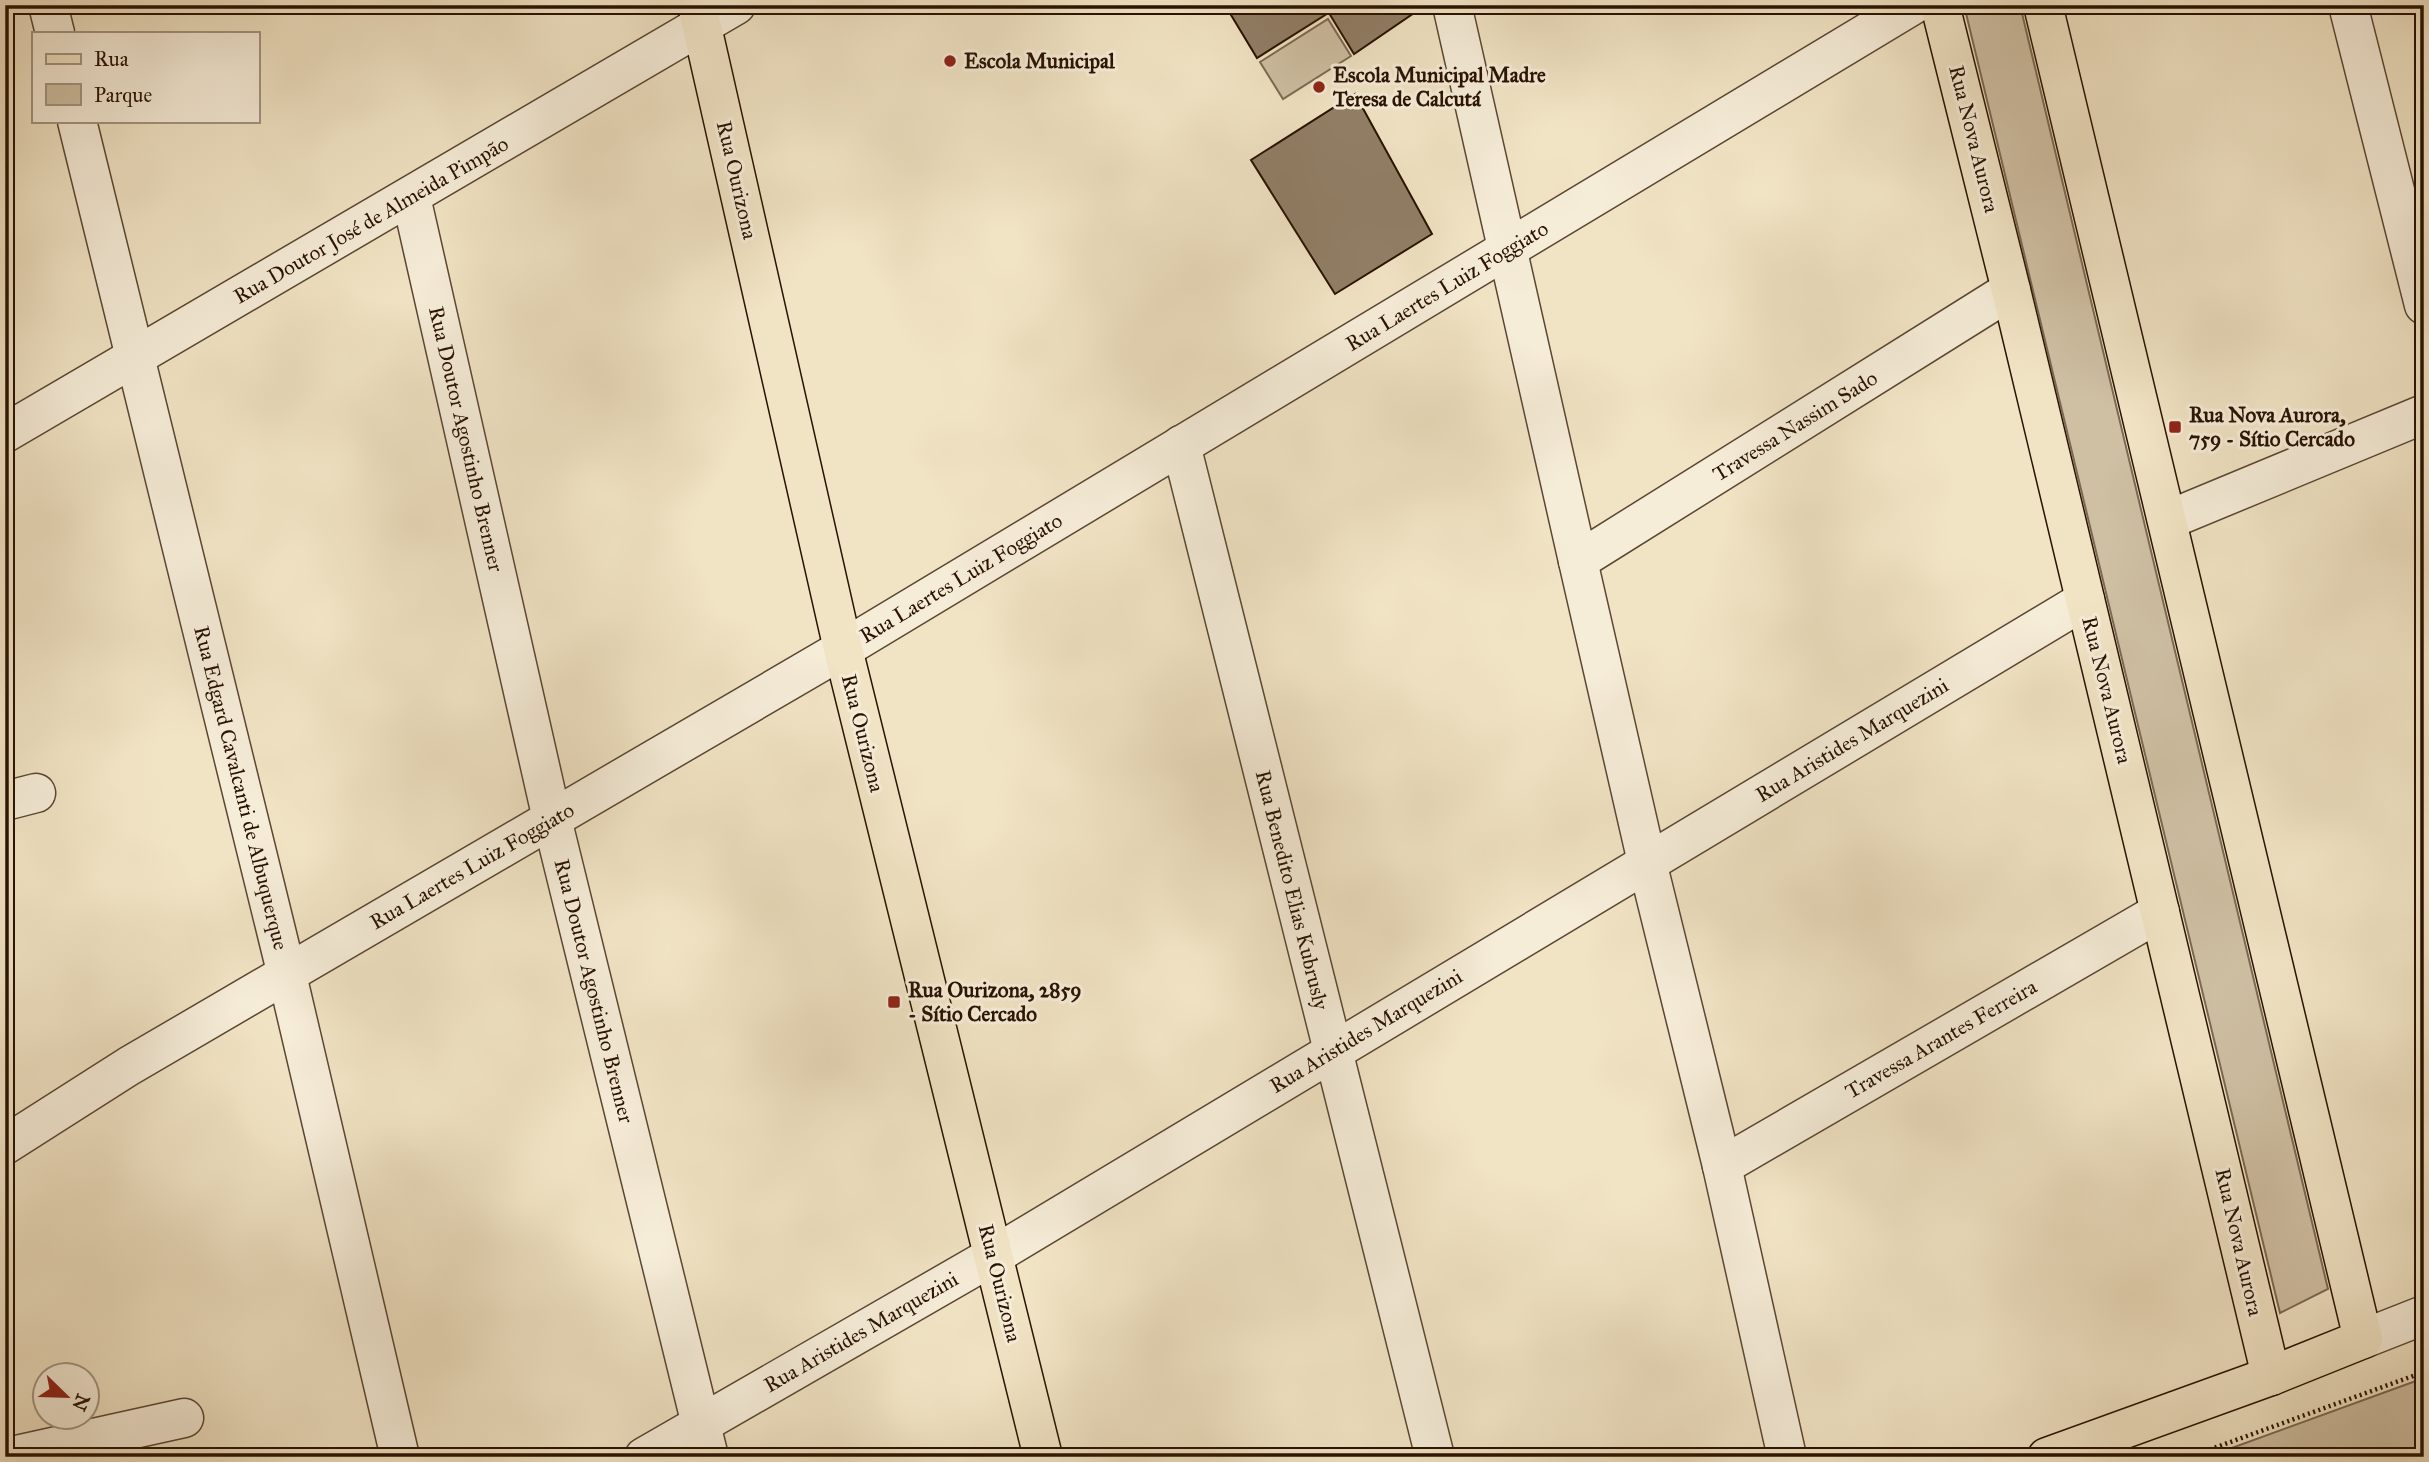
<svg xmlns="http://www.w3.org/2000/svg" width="2429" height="1462" viewBox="0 0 2429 1462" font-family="'IM FELL Great Primer',serif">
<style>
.green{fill:#cfc0a4;stroke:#7c6953;stroke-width:2}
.building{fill:#917f67;stroke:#291202;stroke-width:2}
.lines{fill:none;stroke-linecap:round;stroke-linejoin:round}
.minor-casing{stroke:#5b4633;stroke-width:41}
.major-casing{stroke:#291202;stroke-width:41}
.path{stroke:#291202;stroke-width:4.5;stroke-dasharray:2 3.5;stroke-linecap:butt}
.minor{stroke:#f6edd9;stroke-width:38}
.major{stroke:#f1e4c5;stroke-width:38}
.poi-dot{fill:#8f2418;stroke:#f6edd9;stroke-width:2.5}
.labels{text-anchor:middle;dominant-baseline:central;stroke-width:6;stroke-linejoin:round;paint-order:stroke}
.poi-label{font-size:21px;font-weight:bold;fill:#291202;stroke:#f6edd9;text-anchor:start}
.street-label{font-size:21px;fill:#291202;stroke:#f6edd9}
</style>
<rect width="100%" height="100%" fill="#f1e4c5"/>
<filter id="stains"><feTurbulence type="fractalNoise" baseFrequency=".00286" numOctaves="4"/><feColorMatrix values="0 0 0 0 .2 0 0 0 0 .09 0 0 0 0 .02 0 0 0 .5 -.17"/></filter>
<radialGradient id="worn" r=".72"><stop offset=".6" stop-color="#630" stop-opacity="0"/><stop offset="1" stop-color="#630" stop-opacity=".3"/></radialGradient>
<g class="green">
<path d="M1964 5H2020L2328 1289 2280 1313Z"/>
<path d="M1328 19 1351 56 1283 99 1260 62Z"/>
<path d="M2424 1378V1457H2207Z"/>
</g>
<g class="building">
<path d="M1225 5H1341L1257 58Z"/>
<path d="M1341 5H1412L1414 13 1354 54 1329 13Z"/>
<path d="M1355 94 1432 234 1335 294 1251 160Z"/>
</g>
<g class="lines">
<defs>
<g id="minor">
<path d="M48 5 55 33"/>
<path d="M1452 5 1578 561 1647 862 1722 1166 1787 1457"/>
<path d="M2348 5 2424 305"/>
<path d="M77 121 287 975 400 1457"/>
<path d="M411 197 552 819 709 1457"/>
<path d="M5 433 736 5"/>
<path d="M1181 445 1435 1457"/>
<path d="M2168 520 2424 414"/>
<path d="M1578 561 2011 290"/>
<path d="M5 801 36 793"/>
<path d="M5 1145 129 1066 843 649 1913 5"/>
<path d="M1722 1166 2160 912"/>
<path d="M2363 1339 2424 1315"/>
<path d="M7 1457 184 1418"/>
<path d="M644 1457 993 1256 2085 600"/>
</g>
<g id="major">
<path d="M697 5 843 649 1043 1457"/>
<path d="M1940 5 2011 290 2271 1376"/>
<path d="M2043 5 2363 1339 2271 1376 2047 1457"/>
</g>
</defs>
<use href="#minor" class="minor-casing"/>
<use href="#major" class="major-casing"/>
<path class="path" d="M2189 1457 2424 1372"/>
<use href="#minor" class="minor"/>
<use href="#major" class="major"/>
</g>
<g class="poi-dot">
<circle cx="950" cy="61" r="7"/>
<circle cx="1319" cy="87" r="7"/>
<rect x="2168" y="420" width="14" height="14" rx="3.5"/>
<rect x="887" y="995" width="14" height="14" rx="3.5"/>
</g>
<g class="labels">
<g class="poi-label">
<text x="964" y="61">Escola Municipal</text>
<text x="1333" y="75">Escola Municipal Madre<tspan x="1333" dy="24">Teresa de Calcutá</tspan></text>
<text x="2189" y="415">Rua Nova Aurora,<tspan x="2189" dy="24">759 - Sítio Cercado</tspan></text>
<text x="908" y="990">Rua Ourizona, 2859<tspan x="908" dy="24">- Sítio Cercado</tspan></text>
</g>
<g class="street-label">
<text transform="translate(1974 139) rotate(76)">Rua Nova Aurora</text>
<text transform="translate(737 180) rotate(77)">Rua Ourizona</text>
<text transform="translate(371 220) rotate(-30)">Rua Doutor José de Almeida Pimpão</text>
<text transform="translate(1447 286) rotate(-31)">Rua Laertes Luiz Foggiato</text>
<text transform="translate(1795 426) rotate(-32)">Travessa Nassim Sado</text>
<text transform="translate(466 439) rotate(77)">Rua Doutor Agostinho Brenner</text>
<text transform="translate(961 578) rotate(-31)">Rua Laertes Luiz Foggiato</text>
<text transform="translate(2107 690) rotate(76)">Rua Nova Aurora</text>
<text transform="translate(863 733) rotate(76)">Rua Ourizona</text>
<text transform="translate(1852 740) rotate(-31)">Rua Aristides Marquezini</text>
<text transform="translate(241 788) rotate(76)">Rua Edgard Cavalcanti de Albuquerque</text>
<text transform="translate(472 866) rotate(-30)">Rua Laertes Luiz Foggiato</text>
<text transform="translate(1292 890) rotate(76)">Rua Benedito Elias Kubrusly</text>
<text transform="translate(594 991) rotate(76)">Rua Doutor Agostinho Brenner</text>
<text transform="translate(1366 1031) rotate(-31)">Rua Aristides Marquezini</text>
<text transform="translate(1941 1039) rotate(-30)">Travessa Arantes Ferreira</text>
<text transform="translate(2239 1242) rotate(77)">Rua Nova Aurora</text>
<text transform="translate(1000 1283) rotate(76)">Rua Ourizona</text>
<text transform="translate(861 1332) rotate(-30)">Rua Aristides Marquezini</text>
</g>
</g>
<rect width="2429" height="1462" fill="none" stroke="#f1e4c5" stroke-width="28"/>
<rect x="7" y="7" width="2415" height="1448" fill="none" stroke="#291202" stroke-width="3.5"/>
<rect x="14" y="14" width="2401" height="1434" fill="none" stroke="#291202" stroke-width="2"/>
<rect x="32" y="32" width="228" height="91" fill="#f6edd9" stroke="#a49583" stroke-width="2"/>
<rect x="46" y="54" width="35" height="10" fill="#f1e4c5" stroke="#a49583" stroke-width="2"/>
<text x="94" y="66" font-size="21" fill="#291202">Rua</text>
<rect x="46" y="84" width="35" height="21" fill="#cfc0a4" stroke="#a49583" stroke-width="2"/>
<text x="94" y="102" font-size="21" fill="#291202">Parque</text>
<g transform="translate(66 1396) rotate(113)"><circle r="33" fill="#f6edd9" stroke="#a49583" stroke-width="2"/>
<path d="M0-5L12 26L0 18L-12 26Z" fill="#8f2418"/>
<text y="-10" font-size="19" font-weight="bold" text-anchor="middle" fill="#291202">N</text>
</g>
<rect width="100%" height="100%" filter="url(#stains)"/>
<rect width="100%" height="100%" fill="url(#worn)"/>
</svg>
